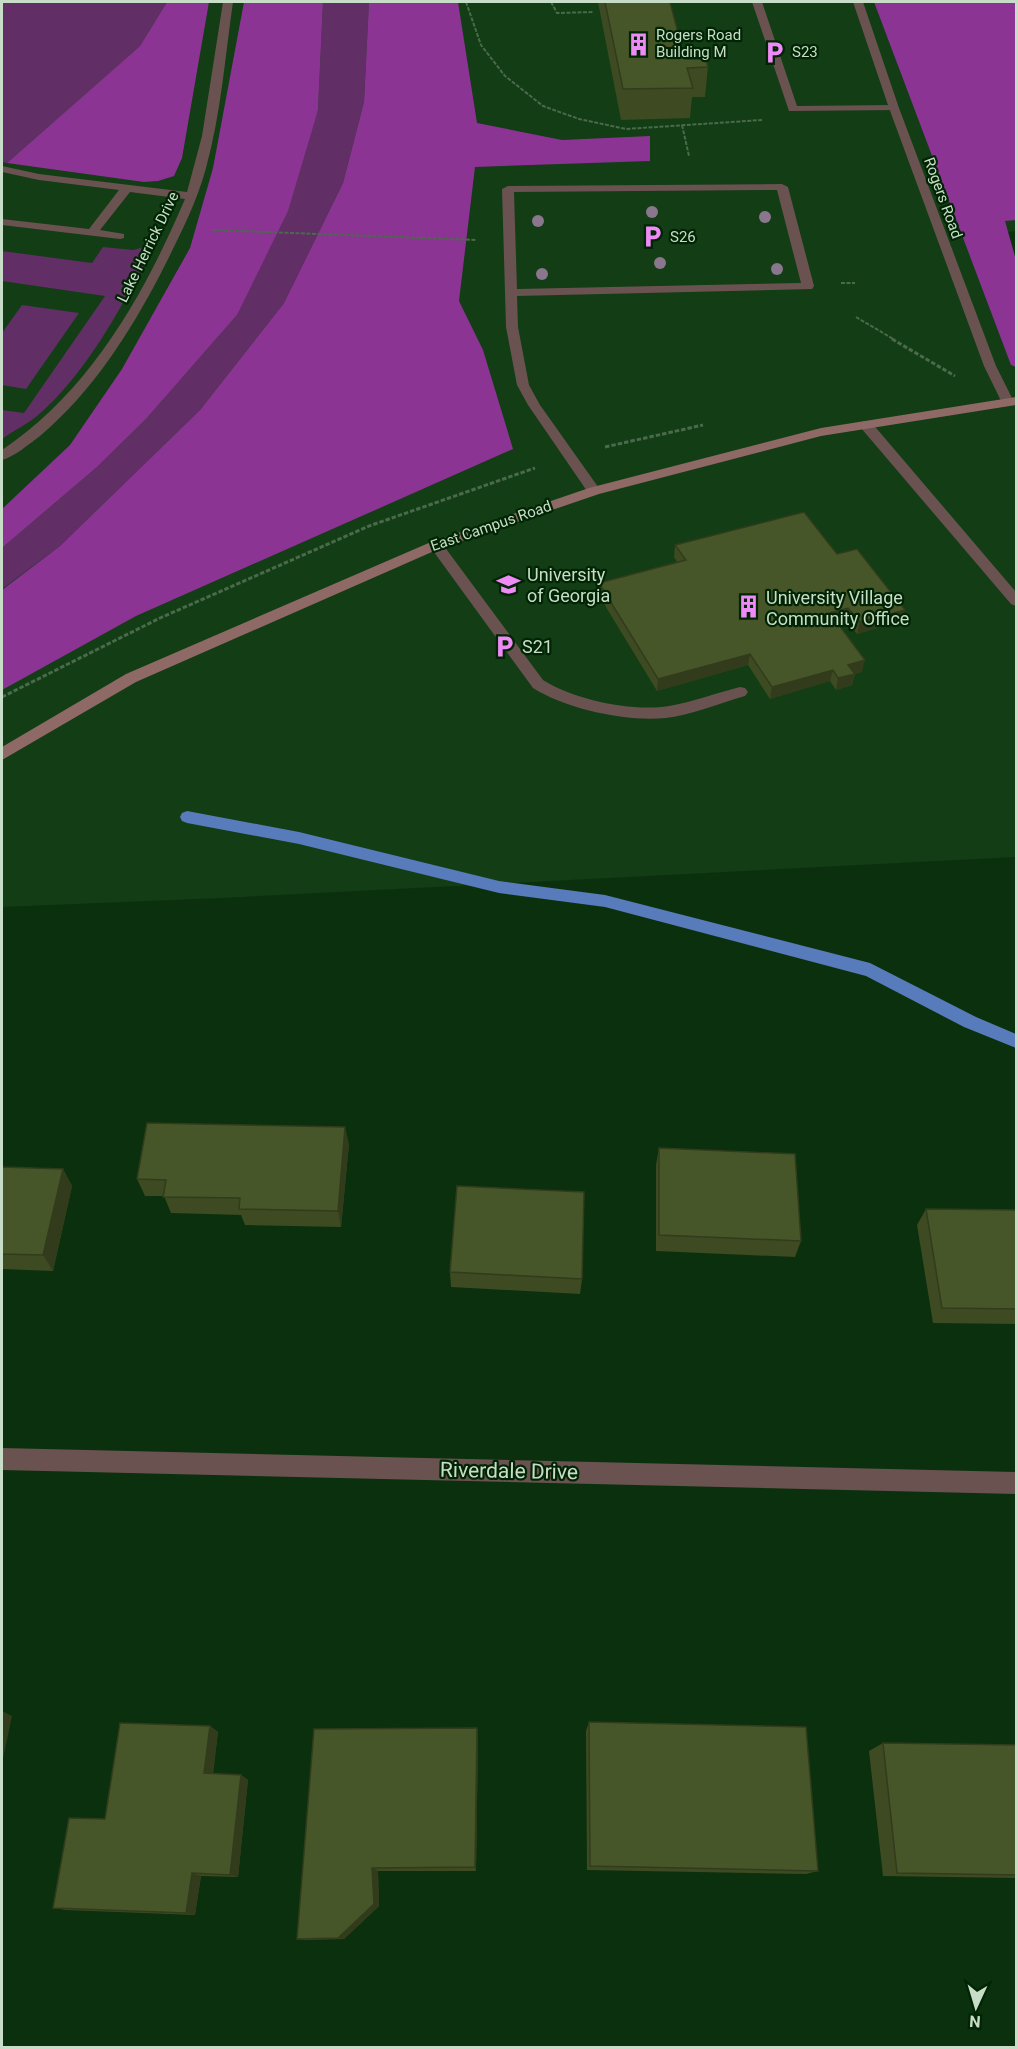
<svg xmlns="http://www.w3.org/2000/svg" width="1018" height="2049" viewBox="0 0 1018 2049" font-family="Roboto,sans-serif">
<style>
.built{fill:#123d15}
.green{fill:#612f65}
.forest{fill:#8b3493}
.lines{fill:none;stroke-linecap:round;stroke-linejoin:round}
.stream{fill:#587bbb;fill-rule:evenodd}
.path-far1{stroke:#4a6a4b;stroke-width:2;stroke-dasharray:4 1.5;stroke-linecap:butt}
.path{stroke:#4a6a4b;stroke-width:3;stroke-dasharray:4.5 2;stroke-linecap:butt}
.lane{fill:#6a5250;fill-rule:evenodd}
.street{fill:#6a5250;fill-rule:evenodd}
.secondary{fill:#8f6966;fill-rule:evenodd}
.tree{fill:#8a768d}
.wall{fill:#3d4a22}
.shaded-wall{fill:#323c1c}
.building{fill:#475628;stroke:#323c1c;stroke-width:1.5}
.labels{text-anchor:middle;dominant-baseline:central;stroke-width:4.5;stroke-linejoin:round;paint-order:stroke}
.far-poi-label{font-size:15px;fill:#c8ddc7;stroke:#012504;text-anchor:start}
.far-street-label{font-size:15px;fill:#c8ddc7;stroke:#012504}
.poi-label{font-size:18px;fill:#c8ddc7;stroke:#012504;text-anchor:start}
.near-street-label{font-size:21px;fill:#c8ddc7;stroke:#012504}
</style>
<rect width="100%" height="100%" fill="#0b300d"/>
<path class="built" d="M2 2H1016V231L995 234 1016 310V857L222 898 2 907Z"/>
<g class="green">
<path d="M2 2H167L140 46 7 163 2 162Z"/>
<path d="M323 2H369L364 102 343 183 284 303 200 410 60 546 2 589V548L97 467 146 419 237 315 318 110Z"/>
<path d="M155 244C125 301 87 374 37 416 26 425 13 431 2 439V410L24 413 105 296 2 281V251L92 263 103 247 133 250Z"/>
<path d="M22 305 79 313 26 389 2 385V333Z"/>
</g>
<g class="forest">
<path d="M167 2H209L182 158 174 176 158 181 144 182 7 163 140 46Z"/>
<path d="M244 2H323L318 110 288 211 237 315 146 419 97 467 2 548V509L70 445 122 369 190 248 213 168Z"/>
<path d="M369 2H458L477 123 562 140 650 136V161L475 167 459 301 483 350 513 449 136 616 2 690V590L60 546 200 410 284 303 343 183 364 102Z"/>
<path d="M874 2H1016V220L1005 221 1016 260V367L1011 365Z"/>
</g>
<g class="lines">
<path class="stream" d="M187 811 299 832 499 881 605 895 870 963 976 1017 1016 1034V1048L964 1027 866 976 605 907 499 893 299 844 187 823 182 821 180 817 182 813Z"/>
<g class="path-far1">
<path d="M466 2 481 45 505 76 543 106 579 119 626 129 762 120"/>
<path d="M551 2 557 13 594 12"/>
<path d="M682 125 689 156"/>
<path d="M213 230 476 240"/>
<path d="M841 283H855"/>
<path d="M856 317 895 340"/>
</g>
<g class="path">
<path d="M892 339 955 376"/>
<path d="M605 447 703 425"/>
<path d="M2 697 160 618 369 526 535 468"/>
</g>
<g class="lane">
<path d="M223 2H233C225 57 221 114 206 168 196 205 178 239 161 273 129 334 93 391 40 436 29 444 14 457 2 460V450C90 391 144 295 185 199L130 192 100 230 124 234V238L120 239 2 225V219L89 229 119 190 39 180 2 172V166L39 174 187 192 202 136Z"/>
<path d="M752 2H762L797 106 894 105 898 106V110L789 111Z"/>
<path d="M782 184 788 187 814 286 812 289 517 296 518 327 529 385 540 405 601 491 594 495 589 494 528 405 517 385 506 327 502 189 508 186ZM777 190 801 283 517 289 514 192Z"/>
<path d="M866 421 871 422 1016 592V606L1011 604 861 428 859 425 861 422Z"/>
<path d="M436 540 441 542 543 680C575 700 632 712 669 706 693 702 716 693 740 687L745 688 748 692 745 696C720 703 692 715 666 718 626 722 566 709 533 688L431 548 429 545Z"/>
</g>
<g class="street">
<path d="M853 2H863L899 108 996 366 1014 402 1013 405H1003L984 366 889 108Z"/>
<path d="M2 1448 1016 1472V1494L2 1470Z"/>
</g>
<path class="secondary" d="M1016 397V405L821 436 599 494 441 548 136 682 2 760V747L126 674 431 542 589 488 821 428Z"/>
</g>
<g class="tree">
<circle cx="652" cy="212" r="6"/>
<circle cx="765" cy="217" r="6"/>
<circle cx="538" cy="221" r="6"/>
<circle cx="660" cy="263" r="6"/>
<circle cx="777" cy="269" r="6"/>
<circle cx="542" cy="274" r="6"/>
</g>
<g class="wall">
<path d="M598 2H670L685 59 708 67 705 97H692L690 118 621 120Z"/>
<path d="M675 545 837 554 905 610 901 621 857 634 846 619 836 622 862 672 855 674 852 685 836 690 830 681 770 699 748 665 657 691 598 594 599 583 677 562 674 557Z"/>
<path d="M349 1144 341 1227 245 1225 241 1215 171 1213 164 1196H145L137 1179Z"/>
<path d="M659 1148 801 1241 795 1257 656 1251V1165Z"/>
<path d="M2 1167 63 1169 72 1186 53 1271 2 1269Z"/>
<path d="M926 1209 1017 1210V1324L933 1323 917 1225Z"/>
<path d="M450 1272 582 1279 580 1294 451 1287Z"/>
<path d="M589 1722 818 1871 806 1874 587 1870 586 1731Z"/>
<path d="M210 1726 218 1732 213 1774 241 1775 248 1780 238 1877 201 1876 195 1915 66 1910 53 1908 105 1819Z"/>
<path d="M477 1728 478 1737 476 1871H378L379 1906 344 1939 305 1940 297 1939Z"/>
<path d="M883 1743 1017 1745V1878L883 1876 869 1751Z"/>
</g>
<g class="shaded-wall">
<path d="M848 608 846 619 827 624 830 613Z"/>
<path d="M905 610 901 621 857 634 860 622Z"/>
<path d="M750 654 748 665 657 691 658 679Z"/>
<path d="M865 660 862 672 855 674 852 685 836 690 838 678 848 665Z"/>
<path d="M833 670 830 681 770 699 772 687Z"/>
<path d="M345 1127 349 1144 341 1227 338 1211Z"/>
<path d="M63 1169 72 1186 53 1271 43 1255Z"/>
<path d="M2 1711 12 1716 2 1763Z"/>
<path d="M210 1726 218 1732 212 1778 204 1773Z"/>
<path d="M477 1728 478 1737 476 1871 475 1867Z"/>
<path d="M241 1775 248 1780 238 1877 230 1875Z"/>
<path d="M372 1868 378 1871 379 1906 344 1939 338 1938Z"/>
<path d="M192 1873 201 1876 195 1915 186 1913Z"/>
</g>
<g class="building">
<path d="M605 2H670L685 59H706L708 67 687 68 693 88 623 89Z"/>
<path d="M804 512 837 554 857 549 905 610 860 622 848 608 830 613 865 660 848 665 855 674 838 678 833 670 772 687 750 654 658 679 599 583 686 560 675 545Z"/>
<path d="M147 1123 345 1127 338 1211 239 1209 240 1198 163 1197 166 1180 137 1179Z"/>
<path d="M659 1148 795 1154 801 1241 659 1235Z"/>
<path d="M2 1167 63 1169 43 1255 2 1254Z"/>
<path d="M457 1186 584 1192 582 1279 450 1272Z"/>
<path d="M926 1209 1017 1210V1309L942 1308Z"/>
<path d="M589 1722 806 1727 818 1871 590 1866Z"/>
<path d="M120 1723 210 1726 204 1773 241 1775 230 1875 192 1873 186 1913 53 1908 69 1818 105 1819Z"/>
<path d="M477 1728 475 1867 372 1868 374 1904 338 1938 297 1939 314 1729Z"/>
<path d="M883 1743 1017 1745V1875L897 1873Z"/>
</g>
<defs>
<symbol id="building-bare" viewBox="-9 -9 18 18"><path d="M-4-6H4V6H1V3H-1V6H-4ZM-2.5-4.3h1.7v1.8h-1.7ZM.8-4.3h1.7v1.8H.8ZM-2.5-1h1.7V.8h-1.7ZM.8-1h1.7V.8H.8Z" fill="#ef8bf7" stroke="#012504" stroke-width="2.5" paint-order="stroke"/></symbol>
<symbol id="parking-bare" viewBox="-9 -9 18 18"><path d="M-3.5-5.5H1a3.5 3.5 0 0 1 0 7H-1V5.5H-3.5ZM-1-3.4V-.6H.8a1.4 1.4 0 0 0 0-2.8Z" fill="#ef8bf7" stroke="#012504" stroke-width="2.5" paint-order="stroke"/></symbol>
<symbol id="university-bare" viewBox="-9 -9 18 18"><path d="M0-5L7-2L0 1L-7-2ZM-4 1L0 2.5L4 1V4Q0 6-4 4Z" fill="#ef8bf7" stroke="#012504" stroke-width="2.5" paint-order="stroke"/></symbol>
</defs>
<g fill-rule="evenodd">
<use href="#building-bare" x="622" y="28" width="33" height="33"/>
<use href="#parking-bare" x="758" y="36" width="33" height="33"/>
<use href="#parking-bare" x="636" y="220" width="33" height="33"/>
<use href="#university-bare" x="492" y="568" width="33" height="33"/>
<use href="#building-bare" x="732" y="590" width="33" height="33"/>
<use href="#parking-bare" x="488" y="630" width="33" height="33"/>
</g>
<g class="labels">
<g class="far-poi-label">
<text x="656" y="35">Rogers Road<tspan x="656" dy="17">Building M</tspan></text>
<text x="792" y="52">S23</text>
<text x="670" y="237">S26</text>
</g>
<g class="far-street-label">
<text transform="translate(943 198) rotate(70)">Rogers Road</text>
<text transform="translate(148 247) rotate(-64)">Lake Herrick Drive</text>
<text transform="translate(491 526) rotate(-19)">East Campus Road</text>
</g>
<g class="poi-label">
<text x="527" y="574">University<tspan x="527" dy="21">of Georgia</tspan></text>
<text x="766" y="597">University Village<tspan x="766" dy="21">Community Office</tspan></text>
<text x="522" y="646">S21</text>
</g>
<g class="near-street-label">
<text transform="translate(509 1471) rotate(1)">Riverdale Drive</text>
</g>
</g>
<rect width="1018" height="2049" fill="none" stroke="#c8ddc7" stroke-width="6"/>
<g transform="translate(976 2007) rotate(184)" stroke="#012504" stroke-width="4.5" paint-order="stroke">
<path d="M0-4.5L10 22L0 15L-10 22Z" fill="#c8ddc7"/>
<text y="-9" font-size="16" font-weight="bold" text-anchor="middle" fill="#c8ddc7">N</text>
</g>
</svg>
